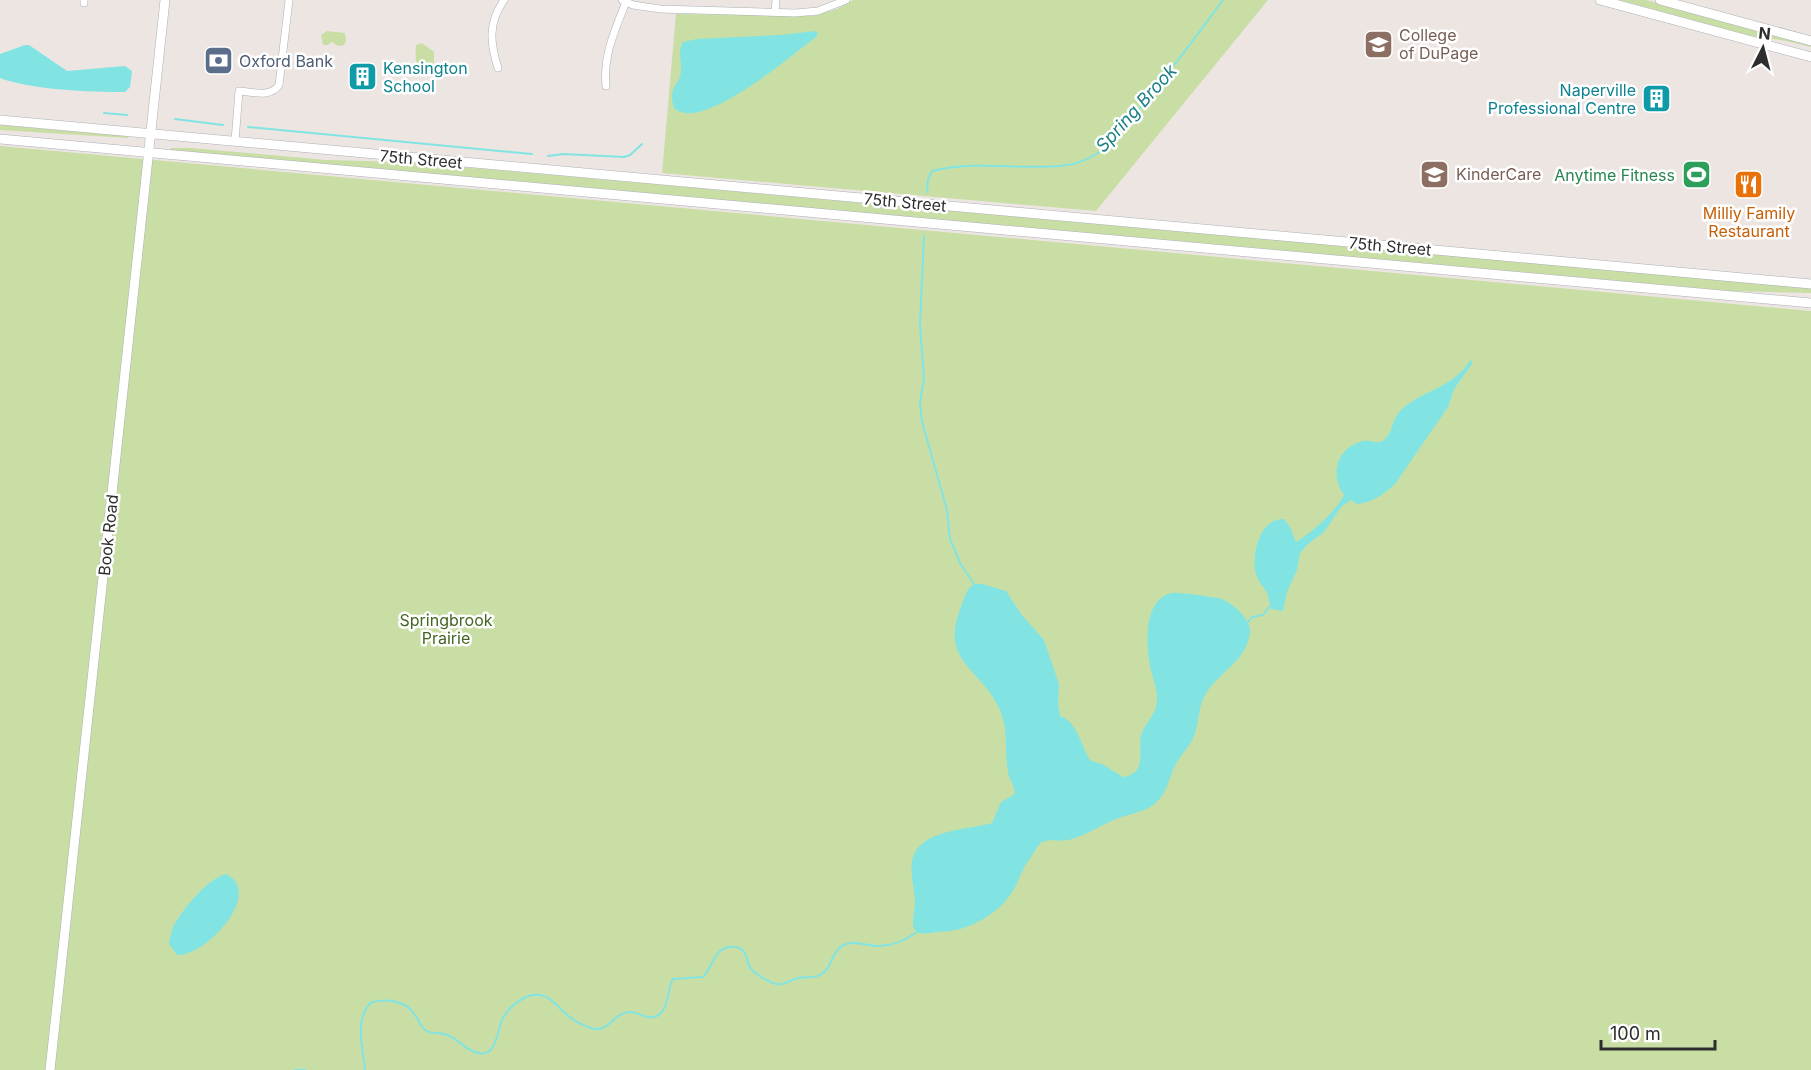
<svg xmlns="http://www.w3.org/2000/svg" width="1811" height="1070" viewBox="0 0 1811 1070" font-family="Inter,sans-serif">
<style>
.green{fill:#c9dea5}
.water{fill:#81e4e2}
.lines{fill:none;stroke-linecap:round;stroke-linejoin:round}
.stream{stroke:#81e4e2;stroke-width:2}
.street-casing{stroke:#abb0b5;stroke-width:8}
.secondary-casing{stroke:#abb0b5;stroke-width:10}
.street{stroke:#fff;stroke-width:7}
.secondary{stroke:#fff;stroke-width:9}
.labels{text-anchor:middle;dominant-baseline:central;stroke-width:5;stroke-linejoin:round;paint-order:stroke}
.education-label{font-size:16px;fill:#785e54;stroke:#fff;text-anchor:start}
.service-label{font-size:16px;fill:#4e5e75;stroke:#fff;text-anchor:start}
.culture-label{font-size:16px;fill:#0d838f;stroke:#fff;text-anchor:start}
.street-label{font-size:16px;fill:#2e2e2e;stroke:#fff}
.leisure-label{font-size:16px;fill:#27864d;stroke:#fff;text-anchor:end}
.food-label{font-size:16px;fill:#c56008;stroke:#fff}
.park-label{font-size:16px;fill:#446523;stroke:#fff}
.water-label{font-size:18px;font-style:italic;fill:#1b8187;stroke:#fff}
</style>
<rect width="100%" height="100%" fill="#ede5e2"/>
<g class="green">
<path d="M853 0H1268L1096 211 662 173 676 14 813 16 837 9Z"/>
<path d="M1620 0H1646L1811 45V47L1786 41 1747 35Z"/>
<path d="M327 31 345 33 346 40 344 45 338 46 332 42 328 45H323L321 35Z"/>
<path d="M422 43 434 52V68L429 73H418C416 68 415 50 416 45Z"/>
<path d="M0 125 127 136 128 138 0 130Z"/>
<path d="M0 146 1811 311V1070H0Z"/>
<path d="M171 148H191L326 160 403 162 451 166 1811 288V293L1730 291 171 150Z"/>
</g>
<g class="water">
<path d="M816 31 818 33 816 37C793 54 701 134 674 108 667 86 680 86 681 71 682 60 677 52 683 42L697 39 780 35Z"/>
<path d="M25 45H29L67 71 125 66 132 71 130 87 125 92C90 92 32 90 0 78V54Z"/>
<path d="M1471 359 1472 364 1454 389 1448 407 1395 484C1384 494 1372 503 1357 504L1351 500 1341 507 1324 532 1308 544 1300 553 1297 570 1287 592 1283 611 1271 609C1270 605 1269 600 1268 595 1265 588 1259 583 1256 575 1251 556 1259 518 1284 519L1290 527 1296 542C1315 530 1333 514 1344 495 1329 475 1337 447 1363 441 1371 439 1379 446 1385 439 1393 432 1392 419 1400 411 1423 389 1453 389 1471 359Z"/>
<path d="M974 584H982L1006 591 1021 614 1044 640 1059 684 1058 703 1060 716C1078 721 1081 748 1091 761L1102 764 1123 777C1147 774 1138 751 1141 736 1145 721 1157 716 1157 698 1157 687 1152 677 1150 666 1146 644 1143 599 1172 593 1178 592 1215 597 1222 599 1233 604 1251 619 1250 632 1247 662 1217 672 1204 697 1198 709 1199 724 1194 736 1191 745 1184 751 1179 759 1168 774 1170 793 1153 805 1143 812 1130 814 1119 818 1102 824 1087 835 1069 840 1061 842 1049 838 1042 842 1037 845 1033 855 1029 860 1021 870 1019 882 1012 892 1003 908 983 921 966 927 955 932 942 931 930 933 906 937 914 918 915 903 915 890 910 877 912 862 917 829 968 830 992 823L1001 802 1015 794C1015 786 1009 780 1008 772 1004 751 1009 728 999 708 980 667 939 662 961 607 965 597 965 590 974 584Z"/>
<path d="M226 874C265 893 205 957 177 955L169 944C170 938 171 930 174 925 184 908 206 880 226 874Z"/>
</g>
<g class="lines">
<g class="stream">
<path d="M104 113 127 115"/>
<path d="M175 119 223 125"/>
<path d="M248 127 532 154"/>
<path d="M548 156 563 154 624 157 630 155 642 144"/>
<path d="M927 192 928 179 932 171C979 159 1027 172 1074 164 1084 161 1094 156 1102 150 1117 137 1129 120 1142 105 1170 71 1197 36 1223 0"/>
<path d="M924 236 920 324 924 379 920 402 922 422 947 510 950 539 960 563 974 584"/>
<path d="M1248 622 1252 617 1263 615 1270 606"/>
<path d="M295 1070H305"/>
<path d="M365 1070C363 1047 354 1023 370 1003 385 998 406 1000 415 1015 419 1020 420 1026 425 1030 432 1035 440 1032 447 1035 459 1039 466 1051 478 1053 497 1057 497 1031 502 1020 507 1009 518 1000 529 996 546 991 553 1002 564 1012 571 1019 582 1025 591 1028 610 1034 613 1011 631 1012 641 1013 651 1023 661 1013 669 1005 667 989 673 979L703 977C713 967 714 949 729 947 750 945 744 961 752 970 758 976 769 982 776 984 784 986 790 980 798 978 806 976 813 979 820 975 833 968 831 952 842 946 852 939 867 946 878 946 892 946 906 940 917 932"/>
</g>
<defs>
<g id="street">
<path d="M622 0 633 5 660 9 795 13 818 11 846 0"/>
<path d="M84 3V0"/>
<path d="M775 12 776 0"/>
<path d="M498 68C490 43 488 23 504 0"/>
<path d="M606 86C603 55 615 30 626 2"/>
<path d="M235 141 239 91C253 92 270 98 279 85L289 0"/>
</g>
<g id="secondary">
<path d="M1600 0 1811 57"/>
<path d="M1660 0 1811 41"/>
<path d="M0 120 1811 284"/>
<path d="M0 139 1811 303"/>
<path d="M50 1070 165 0"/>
</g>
</defs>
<use href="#street" class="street-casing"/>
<use href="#secondary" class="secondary-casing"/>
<use href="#street" class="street"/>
<use href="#secondary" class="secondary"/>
</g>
<defs>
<symbol id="university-square" viewBox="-11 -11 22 22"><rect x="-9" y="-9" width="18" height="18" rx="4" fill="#8d6e63" stroke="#fff"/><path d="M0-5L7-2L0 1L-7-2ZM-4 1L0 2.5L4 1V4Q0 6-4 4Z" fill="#fff"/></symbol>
<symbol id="bank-square" viewBox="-11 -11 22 22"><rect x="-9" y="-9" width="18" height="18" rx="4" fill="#5c6f8a" stroke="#fff"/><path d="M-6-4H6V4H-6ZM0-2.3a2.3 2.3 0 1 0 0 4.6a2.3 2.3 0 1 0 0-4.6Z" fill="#fff"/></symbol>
<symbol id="building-square" viewBox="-11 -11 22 22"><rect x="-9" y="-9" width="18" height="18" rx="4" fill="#0f9aa8" stroke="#fff"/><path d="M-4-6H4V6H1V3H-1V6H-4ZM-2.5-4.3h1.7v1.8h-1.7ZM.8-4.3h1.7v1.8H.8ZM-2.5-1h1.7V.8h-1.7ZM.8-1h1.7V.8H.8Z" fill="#fff"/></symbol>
<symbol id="school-square" viewBox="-11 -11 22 22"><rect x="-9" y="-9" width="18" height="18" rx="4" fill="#8d6e63" stroke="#fff"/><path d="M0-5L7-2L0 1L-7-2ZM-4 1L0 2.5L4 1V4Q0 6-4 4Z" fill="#fff"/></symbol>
<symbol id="stadium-square" viewBox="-11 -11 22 22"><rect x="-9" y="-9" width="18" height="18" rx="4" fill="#2e9e5b" stroke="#fff"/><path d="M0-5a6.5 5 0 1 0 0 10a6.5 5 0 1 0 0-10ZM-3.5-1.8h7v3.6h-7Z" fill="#fff"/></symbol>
<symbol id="restaurant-square" viewBox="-11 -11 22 22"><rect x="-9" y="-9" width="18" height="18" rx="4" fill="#e8710a" stroke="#fff"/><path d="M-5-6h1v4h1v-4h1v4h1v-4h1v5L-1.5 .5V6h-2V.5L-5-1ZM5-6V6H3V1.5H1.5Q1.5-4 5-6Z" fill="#fff"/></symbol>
</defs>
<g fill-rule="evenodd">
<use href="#university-square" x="1362" y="28" width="33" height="33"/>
<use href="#bank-square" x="202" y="44" width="33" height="33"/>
<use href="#building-square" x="346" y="60" width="33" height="33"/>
<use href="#building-square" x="1640" y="82" width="33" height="33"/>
<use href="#school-square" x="1418" y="158" width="33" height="33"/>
<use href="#stadium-square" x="1680" y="158" width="33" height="33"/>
<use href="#restaurant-square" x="1732" y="168" width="33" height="33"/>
</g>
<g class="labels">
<g class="education-label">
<text x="1399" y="35">College<tspan x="1399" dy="18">of DuPage</tspan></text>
<text x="1456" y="174">KinderCare</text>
</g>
<g class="service-label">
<text x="239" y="61">Oxford Bank</text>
</g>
<g class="culture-label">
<text x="383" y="68">Kensington<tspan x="383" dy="18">School</tspan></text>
<text x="1636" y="90" text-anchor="end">Naperville<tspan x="1636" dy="18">Professional Centre</tspan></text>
</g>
<g class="street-label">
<text transform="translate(421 159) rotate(5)">75th Street</text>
<text transform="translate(905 202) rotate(5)">75th Street</text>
<text transform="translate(1390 246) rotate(5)">75th Street</text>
<text transform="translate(108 535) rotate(-84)">Book Road</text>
</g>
<g class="leisure-label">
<text x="1675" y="175">Anytime Fitness</text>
</g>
<g class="food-label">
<text x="1749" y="213">Milliy Family<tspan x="1749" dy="18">Restaurant</tspan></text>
</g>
<g class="park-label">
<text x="446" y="620">Springbrook<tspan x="446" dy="18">Prairie</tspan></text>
</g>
<g class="water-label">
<text transform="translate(1136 108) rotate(-48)">Spring Brook</text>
</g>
</g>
<g transform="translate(1763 48) rotate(6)" stroke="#ffffff" stroke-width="4.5" paint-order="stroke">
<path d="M0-4.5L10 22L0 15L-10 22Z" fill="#2e2e2e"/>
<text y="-9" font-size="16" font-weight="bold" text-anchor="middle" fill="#2e2e2e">N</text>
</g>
<path d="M1601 1040v9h114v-9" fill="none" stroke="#2e2e2e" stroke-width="3"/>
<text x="1610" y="1040" font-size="18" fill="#2e2e2e" stroke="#ffffff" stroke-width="4.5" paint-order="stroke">100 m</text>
</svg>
